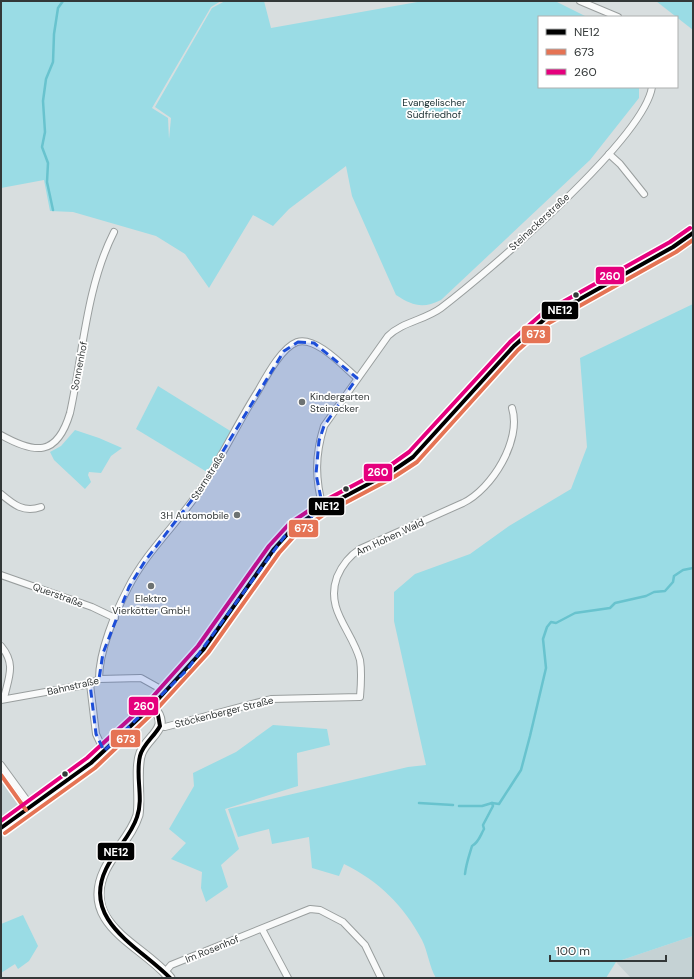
<svg xmlns="http://www.w3.org/2000/svg" width="694" height="979" viewBox="0 0 694 979" font-family="'DM Sans',sans-serif">
<style>
.built{fill:#c5d2d4}
.green{fill:#9adce5}
.lines{fill:none;stroke-linecap:round;stroke-linejoin:round}
.stream{stroke:#68c3ce;stroke-width:2.5}
.street-casing{stroke:#999e9e;stroke-width:8}
.secondary-casing{stroke:#999e9e;stroke-width:11}
.street{stroke:#f9fafa;stroke-width:6}
.secondary{stroke:#f9fafa;stroke-width:9}
.bus-1-casing{stroke:#fff;stroke-width:7}
.bus-2-casing{stroke:#fff;stroke-width:7}
.bus-3-casing{stroke:#fff;stroke-width:7}
.bus-1{stroke:#000;stroke-width:4}
.bus-2{stroke:#e57354;stroke-width:4}
.bus-3{stroke:#e5007d;stroke-width:4}
.marked{fill:#1d4ed8;fill-opacity:0.2;stroke:#1d4ed8;stroke-width:3;stroke-dasharray:8 5;stroke-linejoin:round}
.bus-dot{fill:#333838;stroke:#fff;stroke-width:1.5}
.poi-dot{fill:#6d7272;stroke:#fff;stroke-width:1.5}
.labels{text-anchor:middle;dominant-baseline:central;stroke-width:3.5;stroke-linejoin:round;paint-order:stroke}
.park-label{font-size:10px;fill:#1a2f32;stroke:#fff}
.street-label{font-size:10px;fill:#333838;stroke:#fff}
.poi-label{font-size:10px;fill:#333838;stroke:#fff;text-anchor:start}
.line-badge{stroke:#fff;stroke-width:1.5}
.badge-label{font-size:11px;text-anchor:middle;font-weight:bold;fill:#fff}
</style>
<rect width="100%" height="100%" fill="#d8dedf"/>
<g class="built">
<path d="M1 769 25 803 1 821Z"/>
<path d="M693 936V978H631L616 962Z"/>
</g>
<g class="green">
<path d="M1 1H221L211 7 152 108 168 118 169 139 171 118 155 107 212 8 225 1H264L271 28 423 1H555L587 17H539V87H639V98L590 160 441 300C423 309 413 306 396 295L352 196 346 166 289 209 273 226 253 215 209 288 185 254 156 236 73 212 50 211 44 180 1 188Z"/>
<path d="M656 1H693V30Z"/>
<path d="M693 304V936L616 962 606 978H436C429 966 428 952 422 940 404 906 379 881 344 864L339 876 312 868 309 837 272 844 269 829 238 837 228 809 408 767 426 765 394 621V592L415 574 470 554 509 526 571 489 587 447 580 358Z"/>
<path d="M158 386 232 432 207 472 136 429Z"/>
<path d="M75 430 99 438 122 448 111 456 101 473 89 472 88 475 91 482 85 489 54 460 50 452 61 446Z"/>
<path d="M273 725 327 729 330 745 297 753 298 786 225 809 239 849 221 865 228 887 206 902 201 888 202 872 171 859 186 843 169 829 194 786 193 773 236 752Z"/>
<path d="M23 915 38 946 29 961 18 969 15 964 1 973V924Z"/>
</g>
<g class="lines">
<g class="stream">
<path d="M53 210 47 182 48 163 42 147 45 132 43 101 46 79 53 62 54 34 58 8 63 1"/>
<path d="M419 803 453 805"/>
<path d="M459 806H482L492 803 499 804 521 770 530 736 546 668 543 639 547 627 551 622 556 623 575 613 610 608 615 603 646 596 654 592 665 591 673 582 674 576 683 570 693 568"/>
<path d="M465 874C466 864 469 856 472 846 479 842 480 836 484 829L483 825 493 806 492 803"/>
</g>
<defs>
<g id="street">
<path d="M580 1 618 17"/>
<path d="M609 154 620 164 644 194"/>
<path d="M1 435C35 454 57 457 70 413 83 354 86 287 114 232"/>
<path d="M1 494C14 505 24 513 41 507"/>
<path d="M323 508C315 479 315 455 324 426L388 336C402 322 425 320 441 308 487 273 644 139 652 87"/>
<path d="M1 575 92 607 115 618"/>
<path d="M1 646C16 664 9 676 4 698"/>
<path d="M99 679C99 651 115 613 128 588 146 552 176 525 198 493 220 461 237 424 258 391 266 377 281 348 297 342 316 336 343 366 357 378"/>
<path d="M90 684 96 734 104 751"/>
<path d="M1 700 90 684 99 679 141 678 166 692"/>
<path d="M160 726 165 727 271 699 360 697C361 685 362 672 360 660 352 630 325 610 337 577 342 565 349 556 360 549L463 503C492 489 522 440 512 408"/>
<path d="M1 765 31 806"/>
<path d="M262 929 288 978"/>
<path d="M165 972 171 965 300 913 310 909 320 910 343 922 365 945 381 978"/>
</g>
<g id="secondary">
<path d="M152 706C173 728 148 735 141 753 135 768 141 797 138 815 132 835 114 851 105 870 79 925 142 944 170 978"/>
<path d="M1 828 91 763 152 706 203 650 274 549 293 528 323 508 391 472 413 457 514 346 546 318 673 247 693 233"/>
</g>
</defs>
<use href="#street" class="street-casing"/>
<use href="#secondary" class="secondary-casing"/>
<use href="#street" class="street"/>
<use href="#secondary" class="secondary"/>
<defs>
<g id="bus-1">
<path d="M153 708 158 715 160 726C154 737 143 744 140 756 135 776 144 798 137 817 131 836 115 850 106 869 81 921 140 947 170 978"/>
<path d="M1 828 91 763 152 706 203 650 274 549 293 528 323 508 391 472 413 457 514 346 546 318 673 247 693 233"/>
</g>
<g id="bus-2">
<path d="M1 775 26 810"/>
<path d="M5 833 95 768 156 710 208 653 279 553 297 533 326 513 394 477 417 462 518 350 549 323 676 252 693 240"/>
</g>
<path id="bus-3" d="M1 821 87 758 148 702 198 646 269 546 289 524 320 503 388 467 409 452 510 342 543 313 670 242 690 228"/>
</defs>
<use href="#bus-1" class="bus-1-casing"/>
<use href="#bus-2" class="bus-2-casing"/>
<use href="#bus-3" class="bus-3-casing"/>
<use href="#bus-1" class="bus-1"/>
<use href="#bus-2" class="bus-2"/>
<use href="#bus-3" class="bus-3"/>
</g>
<path class="marked" d="M298 342 314 343 357 378 324 426 319 441 316 474 323 508 284 537 187 670 104 751 96 734 90 684 99 679 103 653 129 587 145 561 198 492 284 351Z"/>
<g class="bus-dot">
<circle cx="576" cy="295" r="3.5"/>
<circle cx="346" cy="489" r="3.5"/>
<circle cx="65" cy="774" r="3.5"/>
</g>
<g class="poi-dot">
<circle cx="302" cy="402" r="4"/>
<circle cx="237" cy="515" r="4"/>
<circle cx="151" cy="586" r="4"/>
</g>
<g class="labels">
<g class="park-label">
<text x="434" y="102">Evangelischer<tspan x="434" dy="12">Südfriedhof</tspan></text>
</g>
<g class="street-label">
<text transform="translate(539 222) rotate(-43)">Steinackerstraße</text>
<text transform="translate(79 366) rotate(-79)">Sonnenhof</text>
<text transform="translate(208 476) rotate(-58)">Sternstraße</text>
<text transform="translate(390 537) rotate(-25)">Am Hohen Wald</text>
<text transform="translate(58 595) rotate(20)">Querstraße</text>
<text transform="translate(73 686) rotate(-13)">Bahnstraße</text>
<text transform="translate(224 712) rotate(-14)">Stöckenberger Straße</text>
<text transform="translate(212 949) rotate(-22)">Im Rosenhof</text>
</g>
<g class="poi-label">
<text x="310" y="396">Kindergarten<tspan x="310" dy="12">Steinacker</tspan></text>
<text x="229" y="515" text-anchor="end">3H Automobile</text>
<text x="151" y="598" text-anchor="middle">Elektro<tspan x="151" dy="12">Vierkötter GmbH</tspan></text>
</g>
</g>
<g class="line-badge">
<rect x="595" y="266" width="30" height="19" rx="4" fill="#e5007d"/>
<rect x="541" y="301" width="38" height="19" rx="4" fill="#000"/>
<rect x="521" y="325" width="30" height="19" rx="4" fill="#e57354"/>
<rect x="363" y="463" width="30" height="19" rx="4" fill="#e5007d"/>
<rect x="308" y="497" width="37" height="19" rx="4" fill="#000"/>
<rect x="288" y="519" width="31" height="19" rx="4" fill="#e57354"/>
<rect x="128" y="696" width="31" height="20" rx="4" fill="#e5007d"/>
<rect x="110" y="729" width="31" height="19" rx="4" fill="#e57354"/>
<rect x="97" y="842" width="38" height="19" rx="4" fill="#000"/>
</g>
<g class="badge-label">
<text x="610" y="280">260</text>
<text x="560" y="314">NE12</text>
<text x="536" y="338">673</text>
<text x="378" y="476">260</text>
<text x="327" y="510">NE12</text>
<text x="304" y="532">673</text>
<text x="144" y="710">260</text>
<text x="126" y="743">673</text>
<text x="116" y="856">NE12</text>
</g>
<rect width="694" height="979" fill="none" stroke="#333838" stroke-width="4"/>
<rect x="538" y="16" width="140" height="72" fill="#ffffff" stroke="#adafaf"/>
<rect x="546" y="29" width="20" height="6" fill="#000000" stroke="#adafaf"/>
<text x="574" y="36" font-size="12" fill="#333838">NE12</text>
<rect x="546" y="49" width="20" height="6" fill="#e57354" stroke="#adafaf"/>
<text x="574" y="56" font-size="12" fill="#333838">673</text>
<rect x="546" y="69" width="20" height="6" fill="#e5007d" stroke="#adafaf"/>
<text x="574" y="76" font-size="12" fill="#333838">260</text>
<path d="M550 955v6h116v-6" fill="none" stroke="#333838" stroke-width="2"/>
<text x="556" y="955" font-size="12" fill="#333838" stroke="#ffffff" stroke-width="3" paint-order="stroke">100 m</text>
</svg>
